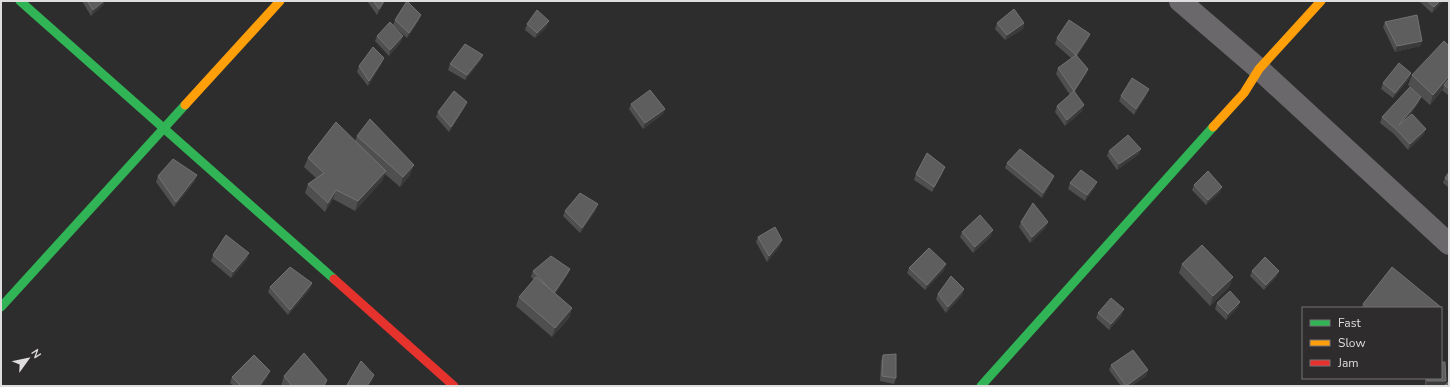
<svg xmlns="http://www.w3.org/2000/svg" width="1450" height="387" viewBox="0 0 1450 387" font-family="'Nunito Sans',sans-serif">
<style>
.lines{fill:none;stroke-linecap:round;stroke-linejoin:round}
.street{stroke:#6a686a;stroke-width:22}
.fast{stroke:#30b455;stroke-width:9}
.slow{stroke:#ff9f0a;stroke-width:9}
.jam{stroke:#e5322d;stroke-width:9}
.wall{fill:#504f50}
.shaded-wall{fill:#3c3b3c}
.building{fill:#5f5e5f;stroke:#737273}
</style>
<rect width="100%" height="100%" fill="#2e2d2e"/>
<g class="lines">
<path class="street" d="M1180 1 1259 69 1449 244"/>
<g class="fast">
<path d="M20 1 334 279"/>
<path d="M1 307 185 105"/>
<path d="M981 386 1213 127"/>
</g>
<g class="slow">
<path d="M185 105 280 1"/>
<path d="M1213 127 1244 93 1259 69 1321 1"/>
</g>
<path class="jam" d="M334 279 454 386"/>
</g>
<g class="wall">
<path d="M82 1H105L103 5 91 16Z"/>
<path d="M367 1H385L377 15Z"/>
<path d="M1419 1H1443L1432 13Z"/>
<path d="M395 20H419L407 38 393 25Z"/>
<path d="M1385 22 1422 41 1420 46 1395 52 1383 27Z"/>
<path d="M997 23H1024L1023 29 1005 40 995 29Z"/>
<path d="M527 24 547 27 535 38 525 30Z"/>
<path d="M1090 34 1088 39 1077 56 1088 69 1086 74 1074 92 1082 111 1065 126 1055 112 1057 106 1070 95 1056 74 1058 68 1071 58 1055 44 1057 38Z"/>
<path d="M377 36 401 42 389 56 375 41Z"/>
<path d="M1449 46V96L1442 90 1443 89 1430 105 1408 85 1412 75Z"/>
<path d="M481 60 465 80 448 70 450 64Z"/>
<path d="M382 63 368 86 357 72 359 66Z"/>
<path d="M1411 73 1409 79 1393 98 1381 89 1383 83Z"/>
<path d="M1147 94 1134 115 1119 101 1121 96Z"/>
<path d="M467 102 465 107 449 132 436 117 438 112Z"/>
<path d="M1419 102 1412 112 1409 117 1424 134 1408 150 1394 134 1380 123 1382 117Z"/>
<path d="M631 104 665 109 663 114 643 129 629 109Z"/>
<path d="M357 136 410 175 400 187 385 174 382 181 355 211 333 199 325 212 305 193 308 184 316 178 304 167 308 158 355 141Z"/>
<path d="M1109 151 1139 154 1117 170 1107 156Z"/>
<path d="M1007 163 1054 176 1052 181 1042 198 1005 168Z"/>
<path d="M943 172 932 192 914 180 916 174Z"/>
<path d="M1449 172V188L1443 183 1445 178Z"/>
<path d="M158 176 195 181 174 207 156 182Z"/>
<path d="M1070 183 1095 187 1085 201 1068 189Z"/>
<path d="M1194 185 1220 192 1206 205 1192 190Z"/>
<path d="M596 210 580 233 563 216 565 211Z"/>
<path d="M1021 222 1046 227 1030 243 1019 227Z"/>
<path d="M962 232 991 236 973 253 960 237Z"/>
<path d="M758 237 780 246 767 262 756 242Z"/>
<path d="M213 255 247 259 231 278 211 261Z"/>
<path d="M1182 264 1233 277 1229 287 1210 306 1179 273Z"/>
<path d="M909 268 944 270 925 290 907 273Z"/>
<path d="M570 269 568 274 555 293 572 308 569 318 552 337 516 306 519 297 534 280 531 277 533 271Z"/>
<path d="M1252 271 1277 276 1264 290 1250 276Z"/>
<path d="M312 283 310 289 288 315 268 292 270 287Z"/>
<path d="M964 289 962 295 946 313 936 299 938 294Z"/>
<path d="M1217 303 1238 307 1226 320 1215 309Z"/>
<path d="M1363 304 1441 308H1361Z"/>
<path d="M1098 313 1122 315 1109 330 1096 318Z"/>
<path d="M883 355 896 378 894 384 880 381 881 361Z"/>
<path d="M1111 365 1146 376 1131 386H1121L1109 370Z"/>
<path d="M268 376 261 386H234L230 383 232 377Z"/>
<path d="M284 376 325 386H281Z"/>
<path d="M1425 378H1441L1444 386H1425Z"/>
</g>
<g class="shaded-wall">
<path d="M104 1H105L103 5 91 16 93 10Z"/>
<path d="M384 1H385L377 15 379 9Z"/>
<path d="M1440 1H1443L1432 13 1434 7Z"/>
<path d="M421 15 419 20 407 38 409 33Z"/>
<path d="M549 21 547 27 535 38 537 33Z"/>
<path d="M1024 23 1023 29 1005 40 1007 35Z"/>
<path d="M1090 34 1088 39 1074 60 1076 55Z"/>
<path d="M403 36 401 42 389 56 390 50Z"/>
<path d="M1422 41 1420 46 1395 52 1397 46Z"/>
<path d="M483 55 481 60 465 80 467 75Z"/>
<path d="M384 58 382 63 368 86 369 81Z"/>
<path d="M1088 69 1086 74 1072 97 1074 91Z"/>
<path d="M1411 73 1409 79 1393 98 1395 93Z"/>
<path d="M1449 76V82L1444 85 1443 89 1430 105 1433 95Z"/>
<path d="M1149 89 1147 94 1134 115 1136 109Z"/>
<path d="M1421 97 1419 102 1412 112 1397 131 1399 125Z"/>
<path d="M467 102 465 107 449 132 451 127Z"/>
<path d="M1084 105 1082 111 1065 126 1067 120Z"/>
<path d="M665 109 663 114 643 129 645 123Z"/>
<path d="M1426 129 1424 134 1408 150 1410 144Z"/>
<path d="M1141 149 1139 154 1117 170 1119 164Z"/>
<path d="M414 165 410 175 400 187 403 177Z"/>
<path d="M945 167 943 172 932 192 934 187Z"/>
<path d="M386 171 382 181 355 211 358 201Z"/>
<path d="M197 175 195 181 174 207 176 202Z"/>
<path d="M1054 176 1052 181 1042 198 1043 193Z"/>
<path d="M1097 182 1095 187 1085 201 1087 195Z"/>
<path d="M1222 187 1220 192 1206 205 1208 200Z"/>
<path d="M336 190 333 199 325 212 328 203Z"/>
<path d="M598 204 596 210 580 233 582 228Z"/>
<path d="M1048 222 1046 227 1030 243 1032 237Z"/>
<path d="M993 230 991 236 973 253 975 247Z"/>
<path d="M782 240 780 246 767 262 769 256Z"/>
<path d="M249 253 247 259 231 278 233 272Z"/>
<path d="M946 264 944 270 925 290 927 285Z"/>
<path d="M570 269 568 274 552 299 554 294Z"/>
<path d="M1279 271 1277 276 1264 290 1266 285Z"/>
<path d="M1233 277 1229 287 1210 306 1213 296Z"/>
<path d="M312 283 310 289 288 315 290 310Z"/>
<path d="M964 289 962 295 946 313 948 307Z"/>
<path d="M1240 302 1238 307 1226 320 1228 314Z"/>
<path d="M572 308 569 318 552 337 555 328Z"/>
<path d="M1124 309 1122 315 1109 330 1111 324Z"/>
<path d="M1148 370 1146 376 1131 386H1126Z"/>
<path d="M270 371 268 376 261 386H259Z"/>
<path d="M374 375 372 381 368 386H367Z"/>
<path d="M1427 381H1446L1444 386H1426Z"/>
</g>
<g class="building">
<path d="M87 1H104L93 10Z"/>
<path d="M373 1H384L379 9Z"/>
<path d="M407 1 421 15 409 33 395 20Z"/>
<path d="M1427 1H1440L1434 7Z"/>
<path d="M1014 9 1024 23 1007 35 997 23Z"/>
<path d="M537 10 549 21 537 33 527 24Z"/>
<path d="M1417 15 1422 41 1397 46 1385 22Z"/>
<path d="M1069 20 1090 34 1076 55 1057 38Z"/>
<path d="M390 22 403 36 390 50 377 36Z"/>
<path d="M1444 41 1449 46V76L1433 95 1412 75Z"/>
<path d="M465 44 483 55 467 75 450 64Z"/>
<path d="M373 47 384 58 369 81 359 66Z"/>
<path d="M1076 55 1088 69 1074 91 1058 68Z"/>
<path d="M1399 63 1411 73 1395 93 1383 83Z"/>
<path d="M1132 78 1149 89 1136 109 1121 96Z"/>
<path d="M1449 79V89L1444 85Z"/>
<path d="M1410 87 1421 97 1414 107 1399 125 1412 114 1426 129 1410 144 1396 129 1382 117Z"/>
<path d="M650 90 665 109 645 123 631 104Z"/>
<path d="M454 91 467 102 451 127 438 112Z"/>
<path d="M1074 91 1084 105 1067 120 1057 106Z"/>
<path d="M370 119 414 165 403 177 357 136Z"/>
<path d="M336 122 386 171 358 201 336 190 328 203 308 184 324 173 308 158Z"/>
<path d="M1128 135 1141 149 1119 164 1109 151Z"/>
<path d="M1020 149 1054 176 1043 193 1007 163Z"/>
<path d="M927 153 945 167 934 187 916 174Z"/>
<path d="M173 159 197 175 176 202 158 176Z"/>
<path d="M1081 170 1097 182 1087 195 1070 183Z"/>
<path d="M1208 171 1222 187 1208 200 1194 185Z"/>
<path d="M1449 172V181L1445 178Z"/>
<path d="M580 193 598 204 582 228 565 211Z"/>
<path d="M1033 203 1048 222 1032 237 1021 222Z"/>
<path d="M980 215 993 230 975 247 962 232Z"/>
<path d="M775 227 782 240 769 256 758 237Z"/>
<path d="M226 235 249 253 233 272 213 255Z"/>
<path d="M1202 245 1233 277 1213 296 1182 264Z"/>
<path d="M929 248 946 264 927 285 909 268Z"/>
<path d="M551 256 570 269 554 293 547 286 533 271Z"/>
<path d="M1265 257 1279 271 1266 285 1252 271Z"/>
<path d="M290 267 312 283 290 310 270 287Z"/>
<path d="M1392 267 1442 308 1441 309V308H1368L1363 304Z"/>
<path d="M951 276 964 289 948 307 938 294Z"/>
<path d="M536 277 572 308 555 328 519 297Z"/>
<path d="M1230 291 1240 302 1228 314 1217 303Z"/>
<path d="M1111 298 1124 309 1111 324 1098 313Z"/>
<path d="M1133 350 1148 370 1126 386 1111 365Z"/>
<path d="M304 353 327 380 324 386H292L284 376Z"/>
<path d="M896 354V378L882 376 883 355Z"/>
<path d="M254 355 270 371 259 386H241L232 377Z"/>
<path d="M361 361 374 375 367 386H349L347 385Z"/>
<path d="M1441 362H1445L1446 381H1427V378H1441Z"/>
<path d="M1449 381V386H1444Z"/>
</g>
<rect width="1450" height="387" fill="none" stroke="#dfddde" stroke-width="4"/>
<rect x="1302" y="307" width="140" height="72" fill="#2f2c2e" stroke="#757374"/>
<rect x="1310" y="320" width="20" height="6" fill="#30b455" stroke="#757374"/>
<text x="1338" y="327" font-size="12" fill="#dfddde">Fast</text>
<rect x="1310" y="340" width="20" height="6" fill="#ff9f0a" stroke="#757374"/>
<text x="1338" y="347" font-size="12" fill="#dfddde">Slow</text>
<rect x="1310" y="360" width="20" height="6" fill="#e5322d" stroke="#757374"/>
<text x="1338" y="367" font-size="12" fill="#dfddde">Jam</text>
<g transform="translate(28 359) rotate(57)" stroke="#2f2c2e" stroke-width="3" paint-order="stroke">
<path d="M0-3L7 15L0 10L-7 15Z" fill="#dfddde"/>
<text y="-6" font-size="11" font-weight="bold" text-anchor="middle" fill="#dfddde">N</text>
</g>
</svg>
